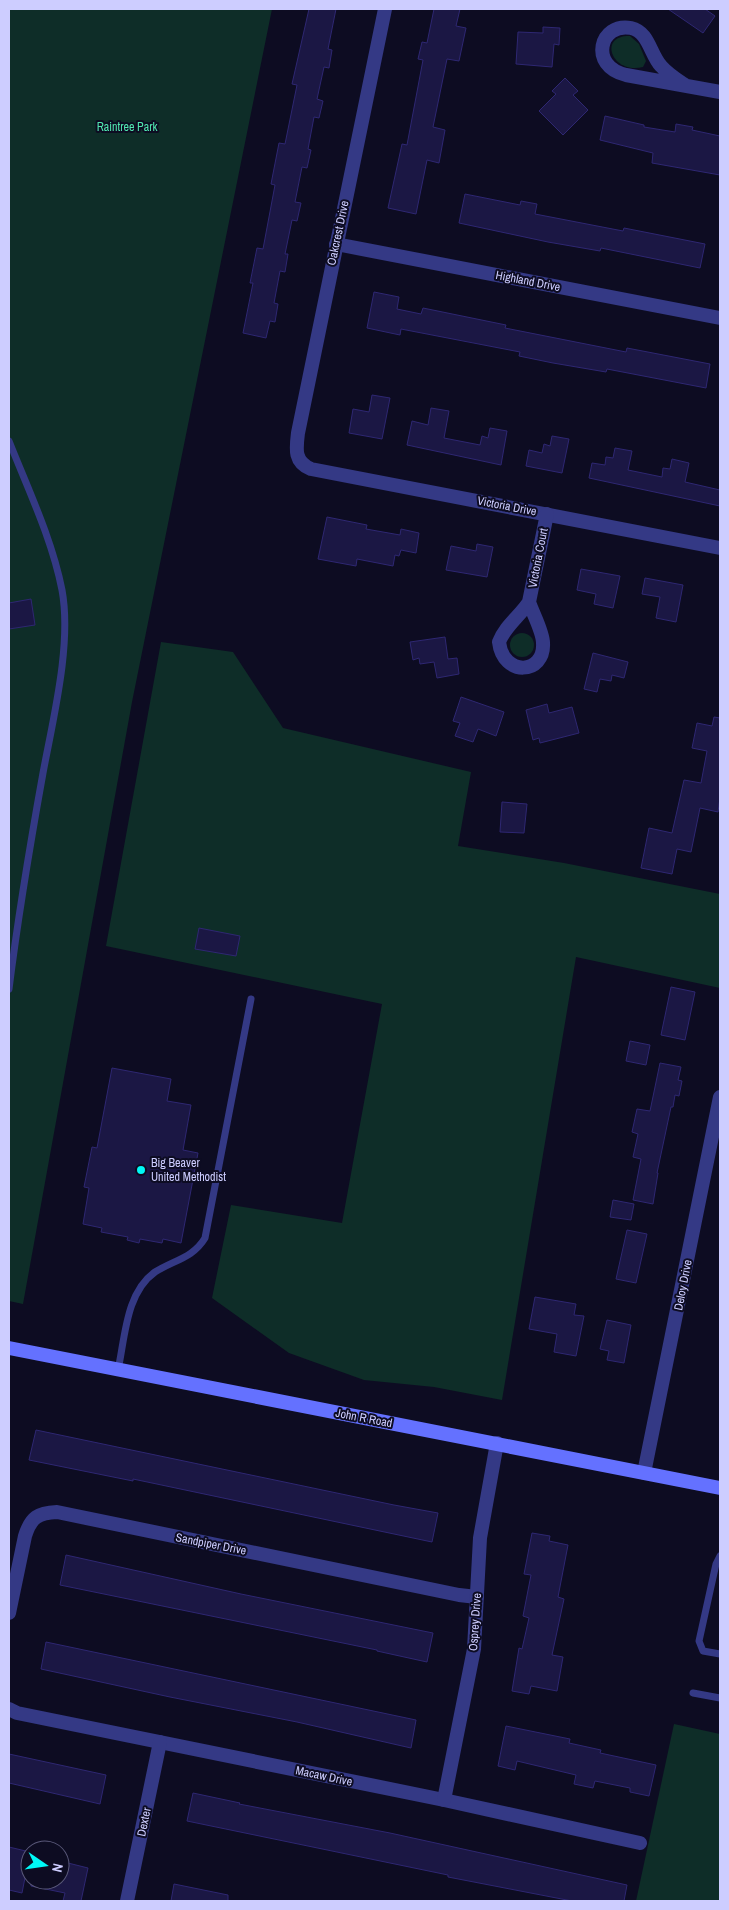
<svg xmlns="http://www.w3.org/2000/svg" width="729" height="1910" viewBox="0 0 729 1910" font-family="'Archivo Narrow',sans-serif">
<style>
.green{fill:#0e2d28}
.building{fill:#1b1744;stroke:#2e2772}
.lines{fill:none;stroke-linecap:round;stroke-linejoin:round}
.service{stroke:#343985;stroke-width:7}
.minor{stroke:#343985;stroke-width:14}
.secondary{stroke:#6471ff;stroke-width:14}
.poi-dot{fill:#00f8f6;stroke:#0d0c22;stroke-width:2}
.labels{text-anchor:middle;dominant-baseline:central;stroke-width:4;stroke-linejoin:round;paint-order:stroke}
.park-label{font-size:12px;fill:#51e7b1;stroke:#0d0c22}
.street-label{font-size:12px;fill:#cdcdff;stroke:#0d0c22}
.poi-label{font-size:12px;fill:#cdcdff;stroke:#0d0c22;text-anchor:start}
</style>
<rect width="100%" height="100%" fill="#0d0c22"/>
<g class="green">
<path d="M9 9H272L132 702 23 1304 9 1301Z"/>
<path d="M630 36 639 44 646 61 643 67C612 75 597 35 630 36Z"/>
<circle cx="522" cy="645" r="12"/>
<path d="M161 642 233 652 283 728 471 772 458 846 564 863 720 894V988L576 957 502 1400 434 1387 364 1380 289 1353 212 1298 231 1205 342 1223 382 1004 106 946Z"/>
<path d="M674 1724 720 1734V1901H636Z"/>
</g>
<g class="building">
<path d="M309 9H336L328 49 332 50 329 68 324 67 317 99 323 101 319 118 314 117 308 149 311 150 307 168 302 167 295 202 301 203 297 221 292 220 285 254H288L285 272 280 271 274 303 278 304 275 322 270 321 266 338 243 333 253 283H250L257 248 263 249 275 185 271 184 279 143 285 144 297 85 292 84Z"/>
<path d="M434 9H460L456 26 466 28 459 61 447 59 433 127 445 130 439 163 427 160 416 214 388 208 402 144 407 145 423 60 418 59 422 42 427 43Z"/>
<path d="M668 9H705L715 16 703 33Z"/>
<path d="M543 27 560 28 559 45 554 44 552 67 516 64 518 32 543 33Z"/>
<path d="M565 78 578 91 573 95 588 110 563 135 539 111 556 94 552 91Z"/>
<path d="M605 116 644 125V127L675 132 676 124 693 127 692 130 720 136V175L652 163 653 153 600 140Z"/>
<path d="M465 194 520 205 521 201 537 204 535 214 623 231 624 228 705 244 700 268 601 248 600 251 548 242 459 223Z"/>
<path d="M374 292 399 297 397 309 421 314 423 308 506 325 505 328 626 352 627 348 710 364 706 388 607 369 606 372 553 363 519 356 520 352 401 329 400 335 367 328Z"/>
<path d="M372 395 390 398 382 439 349 433 353 409 369 412Z"/>
<path d="M431 408 449 411 444 438 480 445 482 436 488 438 490 428 507 431 501 465 407 445 412 421 428 425Z"/>
<path d="M552 436 569 439 562 473 526 466 529 450 542 453 544 444 550 446Z"/>
<path d="M615 448 632 451 628 470 662 477 663 468 670 469 672 459 689 463 685 482 720 490V506L589 478 592 463 605 465 606 457 613 458Z"/>
<path d="M327 517 367 525 366 529 400 535 401 529 419 533 416 553 401 550 399 556 395 555 393 566 357 559 356 566 318 559Z"/>
<path d="M477 544 493 547 487 577 446 570 451 546 476 551Z"/>
<path d="M581 569 620 576 613 608 594 604 596 594 577 590Z"/>
<path d="M645 578 683 585 676 622 656 618 660 597 642 594Z"/>
<path d="M31 599 35 625 9 629V603Z"/>
<path d="M445 637 448 659 457 658 459 674 437 678 434 662 420 664 419 658 413 660 410 642Z"/>
<path d="M593 653 628 662 624 678 612 675 611 681 600 679 597 692 584 689Z"/>
<path d="M461 697 504 712 496 736 478 729 473 742 455 736 460 723 453 721Z"/>
<path d="M547 704 549 713 572 707 579 733 540 743 539 738 533 740 526 710Z"/>
<path d="M714 717 720 718V798L718 812 700 808 691 852 677 849 672 874 641 868 649 828 672 833 684 780 701 783 707 751 692 748 697 723 712 726Z"/>
<path d="M502 802 527 804 524 833 500 832Z"/>
<path d="M199 928 240 936 236 956 195 949Z"/>
<path d="M671 987 695 992 685 1040 661 1035Z"/>
<path d="M630 1041 650 1045 646 1065 626 1061Z"/>
<path d="M660 1063 681 1067 678 1080 682 1081 679 1096 675 1095 673 1107H671L657 1173H658L653 1204 633 1200 641 1159 633 1157 638 1134 632 1132 637 1109 650 1111Z"/>
<path d="M112 1068 171 1079 167 1101 191 1105 183 1150 198 1153 181 1243 163 1239 162 1243 140 1239 139 1243 127 1240 128 1237 101 1232 102 1228 83 1224 89 1188 84 1187 92 1147 97 1148Z"/>
<path d="M613 1200 634 1204 631 1220 610 1217Z"/>
<path d="M627 1230 647 1234 636 1283 616 1279Z"/>
<path d="M535 1297 576 1304 574 1315 584 1316 576 1356 554 1352 557 1334 529 1329Z"/>
<path d="M607 1320 631 1325 624 1363 607 1360 609 1351 600 1349Z"/>
<path d="M36 1430 394 1505 438 1513 432 1542 133 1479V1481L29 1460Z"/>
<path d="M532 1533 550 1536 549 1541 568 1545 558 1597 564 1599 552 1655 563 1657 557 1691 531 1686 529 1694 512 1691 519 1648 522 1649 529 1618 523 1616 531 1575 524 1574Z"/>
<path d="M66 1555 241 1594 433 1633 427 1662 377 1651V1650L60 1585Z"/>
<path d="M46 1642 416 1720 411 1748 297 1722 170 1697 41 1669Z"/>
<path d="M506 1726 570 1739 569 1743 601 1750 600 1753 656 1765 649 1796 630 1792V1788L595 1781 593 1788 574 1784 576 1775 517 1761 515 1770 498 1766Z"/>
<path d="M9 1754 106 1775 100 1804 9 1783Z"/>
<path d="M193 1793 240 1803 239 1804 390 1833 627 1885 624 1901H572L448 1877V1875L187 1821Z"/>
<path d="M9 1847 30 1852 22 1893 9 1890Z"/>
<path d="M60 1861 88 1868 81 1901H63L65 1893 31 1886V1880H60Z"/>
<path d="M174 1884 228 1895V1901H171Z"/>
</g>
<g class="lines">
<g class="service">
<path d="M9 441C28 489 52 539 62 590 72 644 53 719 43 773 30 845 18 917 9 989"/>
<path d="M118 1370C125 1338 126 1292 155 1272 174 1260 193 1258 205 1238L251 999"/>
<path d="M720 1556 716 1564 699 1641 703 1651 720 1654"/>
<path d="M693 1693 720 1698"/>
</g>
<g class="minor">
<path d="M385 9 298 433C296 449 294 462 311 469L720 548"/>
<path d="M685 85C676 79 668 74 661 66 650 54 649 32 631 28 600 22 588 66 626 75L720 92"/>
<path d="M336 244 720 318"/>
<path d="M529 602C533 614 543 632 543 643 545 675 503 677 499 642 505 626 520 616 529 602L547 514"/>
<path d="M644 1473 720 1097"/>
<path d="M9 1613 25 1536C31 1517 38 1513 57 1512L459 1595 477 1597"/>
<path d="M9 1709 17 1713 444 1800 640 1843"/>
<path d="M444 1800 474 1649 480 1538 497 1443"/>
<path d="M127 1901 160 1742"/>
</g>
<path class="secondary" d="M9 1348 720 1488"/>
</g>
<circle class="poi-dot" cx="141" cy="1170" r="5"/>
<g class="labels">
<g class="park-label">
<text x="127" y="127">Raintree Park</text>
</g>
<g class="street-label">
<text transform="translate(338 233) rotate(-78)">Oakcrest Drive</text>
<text transform="translate(528 281) rotate(11)">Highland Drive</text>
<text transform="translate(507 506) rotate(11)">Victoria Drive</text>
<text transform="translate(538 558) rotate(-79)">Victoria Court</text>
<text transform="translate(683 1285) rotate(-79)">Deloy Drive</text>
<text transform="translate(364 1418) rotate(11)">John R Road</text>
<text transform="translate(211 1544) rotate(11)">Sandpiper Drive</text>
<text transform="translate(475 1622) rotate(-86)">Osprey Drive</text>
<text transform="translate(324 1776) rotate(12)">Macaw Drive</text>
<text transform="translate(144 1822) rotate(-78)">Dexter</text>
</g>
<g class="poi-label">
<text x="151" y="1163">Big Beaver<tspan x="151" dy="14">United Methodist</tspan></text>
</g>
</g>
<rect width="729" height="1910" fill="none" stroke="#cdcdff" stroke-width="20"/>
<g transform="translate(45 1865) rotate(103)"><circle r="24" fill="#0d0c22" stroke="#5a597a"/>
<path d="M0-4L9 19L0 12L-9 19Z" fill="#00f8f6"/>
<text y="-8" font-size="14" font-weight="bold" text-anchor="middle" fill="#cdcdff">N</text>
</g>
</svg>
